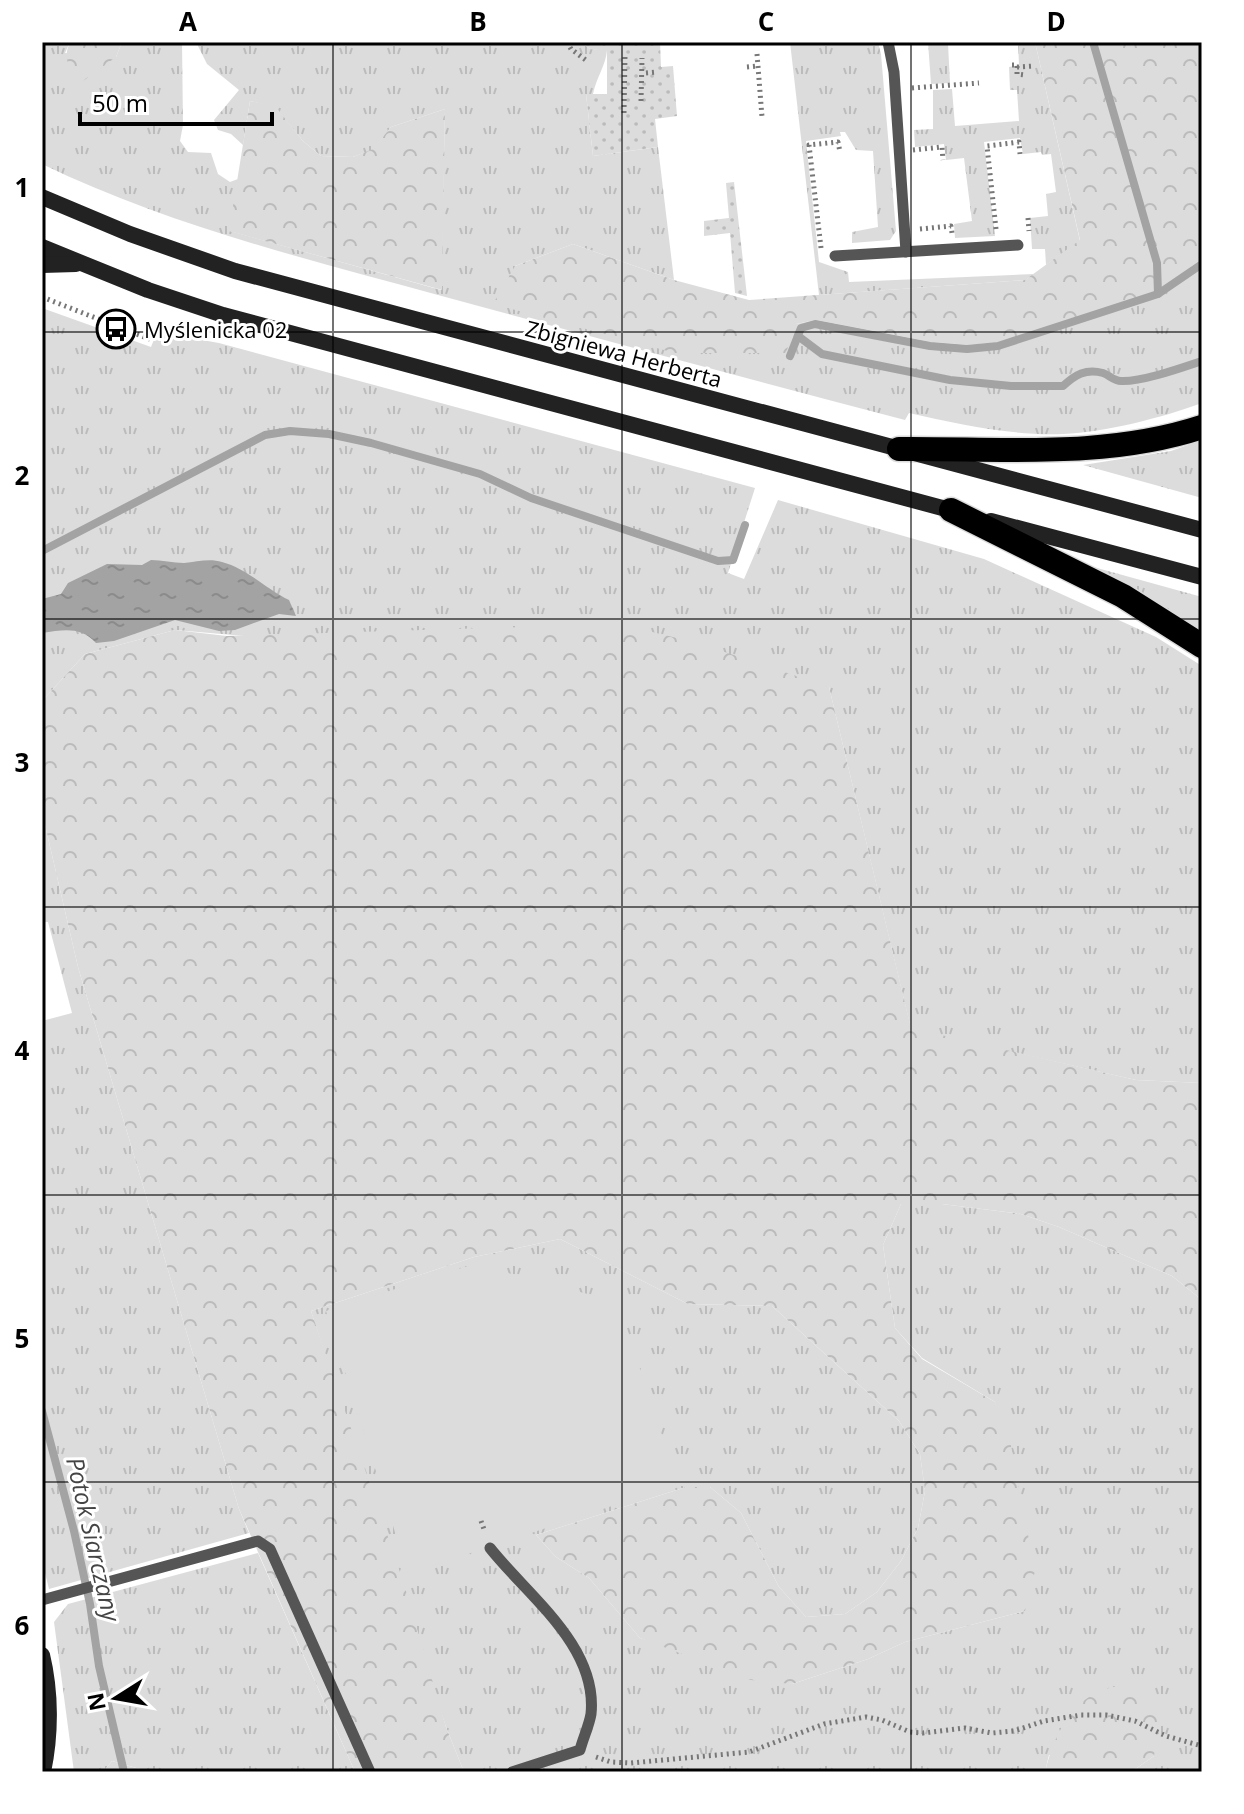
<svg xmlns="http://www.w3.org/2000/svg" width="1244" height="1814" viewBox="0 0 1244 1814" font-family="'Open Sans',sans-serif">
<style>
.grass{fill:url(#grass-tufts)}
.forest{fill:url(#forest-crowns)}
.park{fill:#dcdcdc}
.garden{fill:url(#garden-dots)}
.water{fill:url(#water-ripples)}
.lines{fill:none;stroke-linecap:round;stroke-linejoin:round}
.stream{stroke:#a3a3a3;stroke-width:8}
.highway-casing{stroke:#dbdbdb;stroke-width:27}
.path{stroke:#777;stroke-width:5;stroke-dasharray:2 4;stroke-linecap:butt}
.lane{stroke:#555;stroke-width:11}
.secondary{stroke:#222;stroke-width:16}
.highway{stroke:#000;stroke-width:24}
.grid{fill:none;stroke:#000;stroke-width:2;stroke-opacity:0.55}
.labels{text-anchor:middle;dominant-baseline:central;stroke-width:6;stroke-linejoin:round;paint-order:stroke}
.poi-label{font-size:22px;fill:#000;stroke:#fff;text-anchor:start}
.street-label{font-size:22px;fill:#000;stroke:#fff}
.water-label{font-size:24px;font-style:italic;fill:#444;stroke:#fff}
.neatline{fill:none;stroke:#000;stroke-width:3}
.grid-label{font-size:26px;text-anchor:middle;font-weight:bold;fill:#000}
</style>
<defs>
<pattern id="grass-tufts" width="24" height="20" patternUnits="userSpaceOnUse" patternTransform="scale(2)"><rect width="24" height="20" fill="#dcdcdc"/><path d="M3 7l-1-3M5 7V3M7 7l1-3M15 17l-1-3M17 17v-4M19 17l1-3" fill="none" stroke="#bbb"/></pattern>
<pattern id="forest-crowns" width="20" height="18" patternUnits="userSpaceOnUse" patternTransform="scale(2)"><rect width="20" height="18" fill="#dcdcdc"/><path d="M2 6a3 3 0 1 1 6 0M12 15a3 3 0 1 1 6 0" fill="none" stroke="#bbb"/></pattern>
<pattern id="garden-dots" width="8" height="8" patternUnits="userSpaceOnUse" patternTransform="scale(2)"><rect width="8" height="8" fill="#dcdcdc"/><path d="M2 2h.1M6 6h.1" fill="none" stroke="#bbb" stroke-width="1.8" stroke-linecap="round"/></pattern>
<pattern id="water-ripples" width="26" height="14" patternUnits="userSpaceOnUse" patternTransform="scale(2)"><rect width="26" height="14" fill="#a3a3a3"/><path d="M2 4q2-2 4 0t4 0M15 11q2-2 4 0t4 0" fill="none" stroke="#8b8b8b"/></pattern>
</defs>
<rect width="100%" height="100%" fill="#fff"/>
<g class="grass">
<path d="M42 42H70L65 53 116 57 122 42H182L183 125 180 141 188 152 211 153 218 174 230 182 238 179 230 231 441 290 445 109 391 127 374 149 353 157 321 156 303 141 275 107 250 101 243 145 231 134 218 130 214 120 239 90 207 64 196 42H581L590 49 607 50C606 65 596 78 593 94H586L593 156 658 147 674 280 573 244 515 266 796 324 816 320 931 342 968 345 1000 342 1157 291 1202 259V403C1161 418 1106 432 1063 434 1011 436 959 424 909 413L905 420C749 379 593 337 438 295 303 258 168 225 42 164Z"/>
<path d="M790 42H878L881 54 896 231 890 240 852 243V232L878 227 873 151 856 150 845 132H840L841 136 806 141 819 262 848 272 849 282 1034 274 1025 280 819 295Z"/>
<path d="M928 42H955L948 44 950 83 931 84Z"/>
<path d="M1018 42H1035L1080 241 1046 265 1045 249H1032L1030 218 1048 216 1046 194 1056 192 1051 154 1042 155 1041 152 1023 154 1020 138 984 142 995 236 955 238 954 224 972 221 964 158 946 160 944 144 915 147 914 130 933 129V90L952 89 955 126 1019 121 1017 90H1010L1009 67 1019 65Z"/>
<path d="M42 308 151 347 157 332 219 343 755 488 728 573 744 579 778 500 984 559 1156 637 1202 666V1083L1136 1080 911 1029 829 687 175 630 85 654 42 701Z"/>
<path d="M1202 440V498L1083 465 1171 451Z"/>
<path d="M1079 563 1202 597V632Z"/>
<path d="M42 812 78 967 239 1509 249 1533 49 1589 42 1561V1021L72 1013 48 922H42Z"/>
<path d="M901 1204H942L1021 1214 1059 1227 1172 1276 1202 1300V1772H1131L1154 1756 1049 1755 1045 1772H464L446 1727 311 1311 474 1257 560 1239 688 1304 772 1306 899 1421 920 1454 925 1491 918 1528 901 1561 877 1592 845 1614 806 1617 779 1587 741 1513 710 1487H686L536 1535 556 1557 589 1578 640 1638 792 1684 868 1659 905 1642 1025 1611 995 1402 922 1358 895 1328 883 1245Z"/>
<path d="M258 1553 355 1772H150L112 1761 103 1772H74L54 1622 68 1604Z"/>
</g>
<g class="forest">
<path d="M70 42H122L116 57 83 81C69 69 62 60 70 42Z"/>
<path d="M1035 42H1202V259L1157 291 1000 342 968 345 931 342 816 320 796 324 786 353H675L493 304 515 266 573 244 674 280 749 300 1025 280 1080 240Z"/>
<path d="M250 101 275 106 303 141 321 156 353 157 373 149 391 127 445 109 442 290 229 231Z"/>
<path d="M620 624 701 644 829 687 911 1028 1136 1080 1202 1083V1300L1172 1276 1059 1227 1021 1214 942 1204H901L883 1245 895 1328 922 1359 995 1402 1010 1441 1035 1571 1025 1611 905 1642 868 1659 792 1684 751 1680 640 1638 589 1578 556 1557 536 1535 686 1487H710L741 1513 779 1587 806 1617 845 1614 877 1592 901 1561 918 1528 925 1491 920 1454 899 1421 772 1306 688 1304 560 1239 474 1257 311 1311 403 1581 446 1727 464 1772H355L239 1509 78 967 42 812V701L85 654 175 630 227 636Z"/>
<path d="M1130 1682 1160 1712 1154 1756 1131 1772H1045C1052 1743 1066 1709 1094 1694 1105 1688 1119 1686 1130 1682Z"/>
<path d="M112 1761 150 1772H103Z"/>
</g>
<path class="park" d="M474 1264 618 1302 678 1484 408 1574 326 1311Z"/>
<g class="garden">
<path d="M581 42H660L661 67 673 66 677 116 655 119 658 147 593 156 586 94H607V51L590 49Z"/>
<path d="M734 182 747 296 735 293 730 233 704 236V221L729 218 726 183Z"/>
</g>
<path class="water" d="M151 560C162 560 173 563 184 563 197 562 209 558 222 562 248 569 266 589 289 600L296 616 279 614 235 630 219 631 175 620 114 641 96 643C80 626 64 630 42 633V599L61 594 68 583 107 564 142 565Z"/>
<g class="lines">
<g class="stream">
<path d="M1093 42 1157 263 1158 294"/>
<path d="M798 336 822 354 950 380 1011 386H1063C1075 375 1086 368 1103 373 1109 375 1114 381 1121 381 1142 382 1181 368 1202 361"/>
<path d="M790 356 801 328 815 324 930 346 967 349 998 346 1158 294 1202 264"/>
<path d="M42 551 265 435 290 431 329 434 371 443 480 474 531 498 718 561 733 560 745 525"/>
<path d="M42 1411 74 1531 90 1604 99 1666 124 1772"/>
</g>
<defs>
<g id="highway">
<path d="M899 449C1001 448 1104 459 1202 427"/>
<path d="M951 510 1123 596 1202 646"/>
</g>
</defs>
<use href="#highway" class="highway-casing"/>
<g class="path">
<path d="M567 42 571 49 587 61"/>
<path d="M821 42 822 45"/>
<path d="M757 54 762 117"/>
<path d="M1012 65H1017V74L1025 75"/>
<path d="M747 67 758 66"/>
<path d="M1017 67 1034 66"/>
<path d="M646 73 657 72"/>
<path d="M912 88 979 83"/>
<path d="M641 101 642 58"/>
<path d="M624 113 625 56"/>
<path d="M913 150 942 147 943 160"/>
<path d="M1028 218 1029 231"/>
<path d="M920 229 951 226 952 233"/>
<path d="M996 229 987 146 1019 142 1020 154"/>
<path d="M821 248 809 145 838 142 840 152"/>
<path d="M42 297 152 340"/>
<path d="M481 1521 485 1532"/>
<path d="M596 1757 611 1762 631 1763 749 1752 824 1724 866 1717 882 1720 910 1732 923 1733 965 1728 992 1733 1014 1731 1044 1721 1081 1715H1106L1135 1721 1166 1736 1202 1746"/>
</g>
<g class="lane">
<path d="M888 42 894 72 906 252"/>
<path d="M835 256 1018 245"/>
<path d="M490 1548C527 1595 598 1646 591 1714 589 1726 583 1738 580 1750L512 1772"/>
<path d="M42 1600 258 1541 270 1549 370 1772"/>
</g>
<g class="secondary">
<path d="M42 197 130 234 235 271 1202 530"/>
<path d="M42 247 148 290 223 315 961 513"/>
<path d="M42 265 76 264"/>
<path d="M991 521 1202 577"/>
<path d="M42 1655C51 1692 51 1735 43 1772"/>
</g>
<use href="#highway" class="highway"/>
</g>
<path class="grid" d="M333 42V1772M622 42V1772M911 42V1772M42 332H1202M42 619H1202M42 907H1202M42 1195H1202M42 1482H1202"/>
<defs>
<symbol id="bus-ring" viewBox="-11 -11 22 22"><circle r="9.5" fill="#fff" stroke="#000" stroke-width="1.5"/><path d="M-5-6H5V4H4V6H2V4H-2V6H-4V4H-5ZM-3.5-4V0h7V-4ZM-3.5 1.2v1.5H-2V1.2ZM2 1.2v1.5H3.5V1.2Z" fill="#000"/></symbol>
</defs>
<g fill-rule="evenodd">
<use href="#bus-ring" x="94" y="307" width="44" height="44"/>
</g>
<g class="labels">
<g class="poi-label">
<text x="144" y="329">Myślenicka 02</text>
</g>
<g class="street-label">
<text transform="translate(624 353) rotate(15)">Zbigniewa Herberta</text>
</g>
<g class="water-label">
<text transform="translate(94 1539) rotate(77)">Potok Siarczany</text>
</g>
</g>
<rect width="1244" height="1814" fill="none" stroke="#ffffff" stroke-width="88"/>
<g transform="translate(116 1698) rotate(259)" stroke="#ffffff" stroke-width="6" paint-order="stroke">
<path d="M0-6L14 30L0 20L-14 30Z" fill="#000000"/>
<text y="-12" font-size="22" font-weight="bold" text-anchor="middle" fill="#000000">N</text>
</g>
<path d="M80 112v12h192v-12" fill="none" stroke="#000000" stroke-width="4"/>
<text x="92" y="112" font-size="24" fill="#000000" stroke="#ffffff" stroke-width="6" paint-order="stroke">50 m</text>
<rect x="44" y="44" width="1156" height="1726" class="neatline"/>
<g class="grid-label">
<text x="188" y="31">A</text>
<text x="478" y="31">B</text>
<text x="766" y="31">C</text>
<text x="1056" y="31">D</text>
<text x="22" y="197">1</text>
<text x="22" y="485">2</text>
<text x="22" y="772">3</text>
<text x="22" y="1060">4</text>
<text x="22" y="1348">5</text>
<text x="22" y="1635">6</text>
</g>
</svg>
